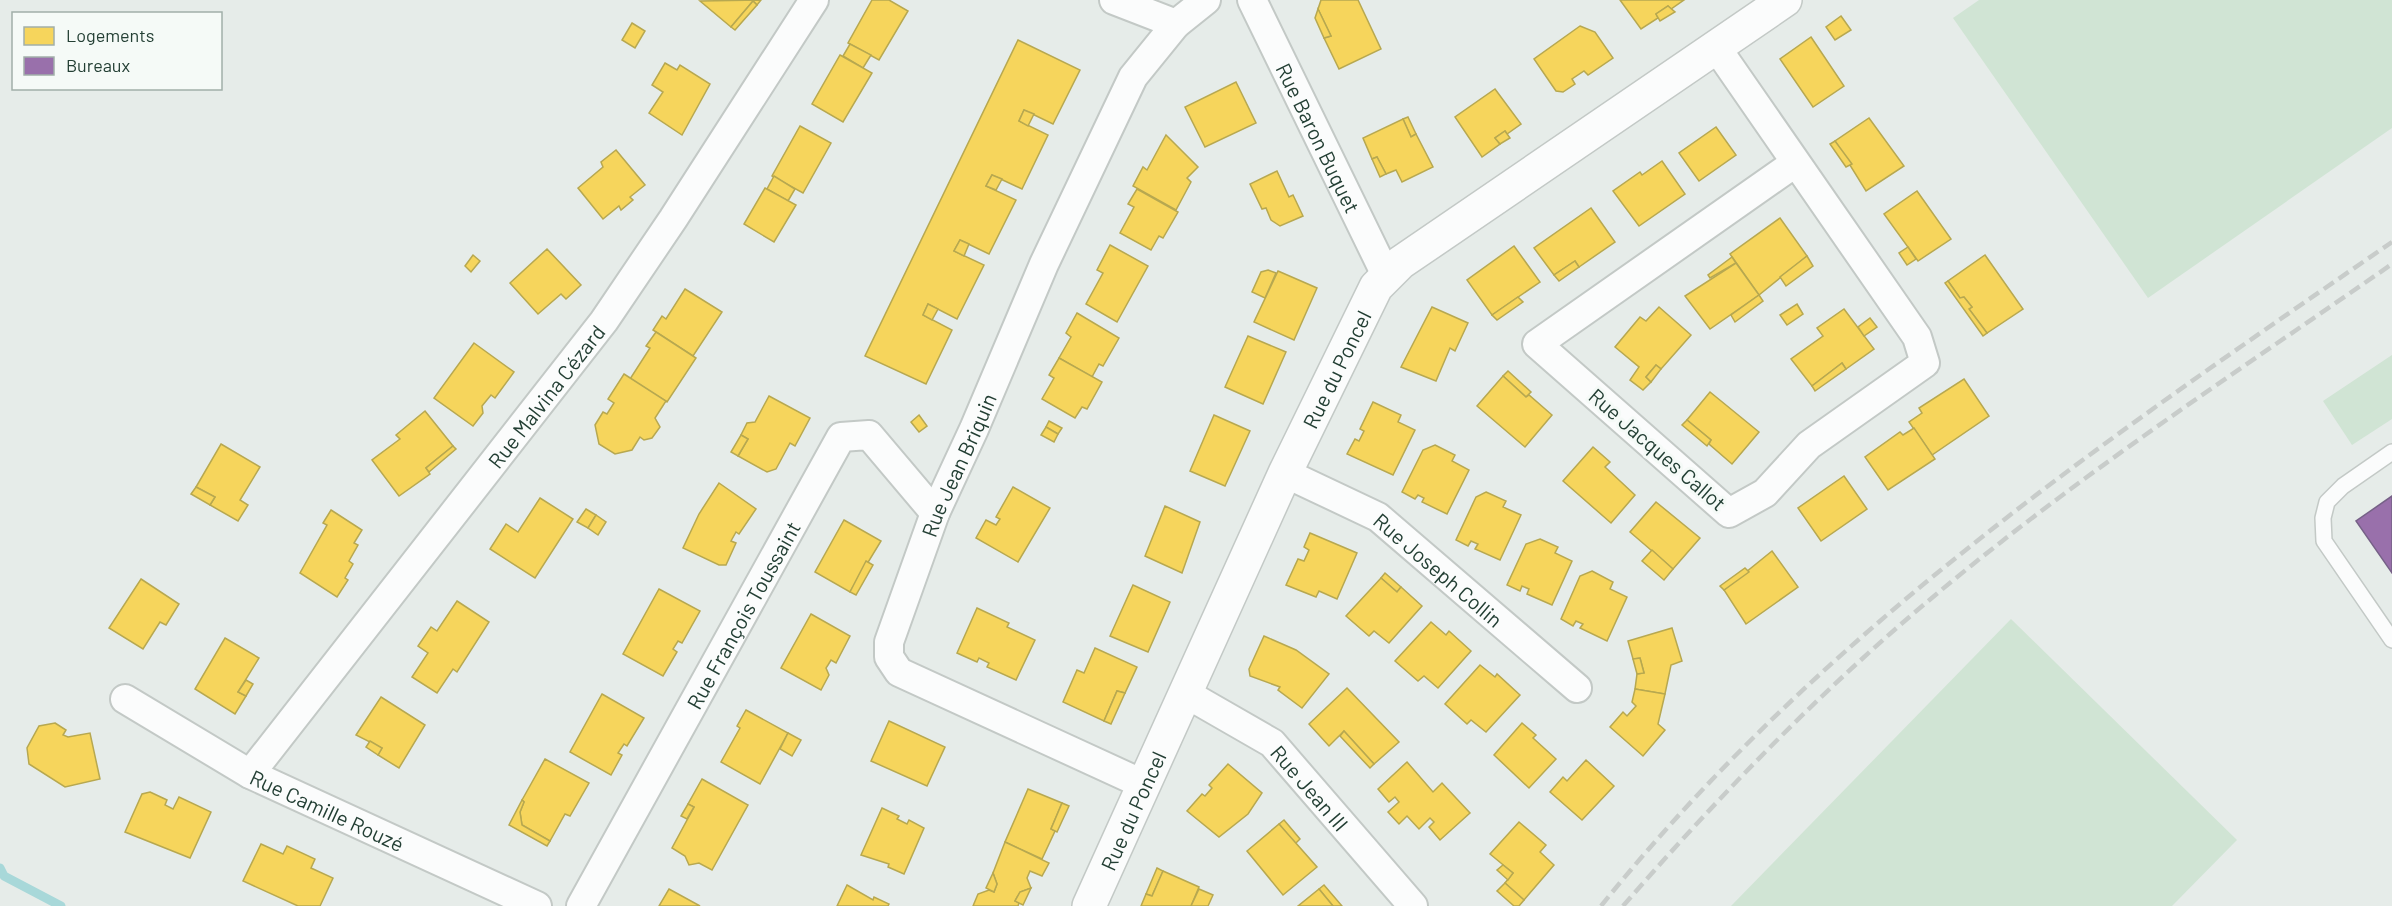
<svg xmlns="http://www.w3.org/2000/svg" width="2392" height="906" viewBox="0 0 2392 906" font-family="Barlow,sans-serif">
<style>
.green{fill:#d0e4d4}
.homes{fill:#f6d55c;stroke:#b7a850;stroke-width:1.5}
.offices{fill:#9970ab;stroke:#766187;stroke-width:1.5}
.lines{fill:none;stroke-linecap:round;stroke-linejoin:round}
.stream{stroke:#a8d8d9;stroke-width:9}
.service-casing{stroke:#c3c9c6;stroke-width:18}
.minor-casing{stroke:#c3c9c6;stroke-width:32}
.tertiary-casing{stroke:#c3c9c6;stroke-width:36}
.service{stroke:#fbfcfc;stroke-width:15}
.minor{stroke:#fbfcfc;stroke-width:28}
.tertiary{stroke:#fbfcfc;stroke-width:33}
.rail{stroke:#c8ccca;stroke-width:4.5;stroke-dasharray:12 6;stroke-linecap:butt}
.labels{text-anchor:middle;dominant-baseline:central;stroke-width:6;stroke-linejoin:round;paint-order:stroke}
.street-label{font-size:21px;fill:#233f34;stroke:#f5faf7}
</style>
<rect width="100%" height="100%" fill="#e6ece9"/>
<g class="green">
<path d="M1979 0H2392V128L2148 298 1953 18Z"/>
<path d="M2392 355V419L2352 445 2323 401Z"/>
<path d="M2011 619 2237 840 2172 906H1731Z"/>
</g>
<g class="homes">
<path d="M761 0 757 5 753 1 731 27 700 1Z"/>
<path d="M872 0H889L908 11 879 60 848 43Z"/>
<path d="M1321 0H1358L1381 49 1339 69 1324 38 1331 36 1318 9Z"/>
<path d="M1620 0H1684L1671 9 1668 6 1656 14 1658 18 1641 29Z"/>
<path d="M753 1 757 5 735 30 731 27Z"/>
<path d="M1668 6 1675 12 1660 21 1656 14Z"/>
<path d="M1318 9 1331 36 1324 38 1315 18Z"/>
<path d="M1841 16 1851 30 1835 40 1826 27Z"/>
<path d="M632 23 645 31 635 48 622 40Z"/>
<path d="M1580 26 1595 32 1613 58 1588 75 1584 71 1572 79 1575 84 1563 92 1556 91 1534 59Z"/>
<path d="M1811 37 1844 86 1813 107 1780 59Z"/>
<path d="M1018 40 1080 70 1053 124 1024 110 1019 121 1048 135 1022 189 992 175 986 186 1016 200 989 254 960 240 954 251 984 265 957 319 928 304 923 315 952 330 926 384 865 356Z"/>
<path d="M850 44 871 55 863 68 843 56Z"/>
<path d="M840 55 872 73 843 122 812 104Z"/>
<path d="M665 63 677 70 680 65 710 84 682 135 649 113 663 92 652 85Z"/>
<path d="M1236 82 1256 123 1205 147 1185 107Z"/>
<path d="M1495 89 1521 124 1507 134 1505 131 1495 138 1500 144 1482 157 1455 117Z"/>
<path d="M1024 110 1034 114 1028 126 1019 121Z"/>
<path d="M1408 117 1416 134 1411 137 1403 119Z"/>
<path d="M1869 118 1904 166 1866 191 1835 141Z"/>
<path d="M1403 119 1411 137 1416 134 1433 167 1402 182 1396 170 1386 174 1377 157 1372 159 1363 138Z"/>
<path d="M800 126 831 143 803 193 772 176Z"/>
<path d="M1716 127 1736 155 1699 181 1679 153Z"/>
<path d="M1505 131 1510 138 1500 144 1495 138Z"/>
<path d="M1166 135 1198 167 1187 178 1191 182 1176 210 1133 186 1143 167 1147 170Z"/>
<path d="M1835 141 1852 164 1846 167 1830 144Z"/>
<path d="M616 150 645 185 630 197 633 200 621 210 619 206 603 219 578 188 603 167 601 162Z"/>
<path d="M1377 157 1386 174 1380 177 1372 159Z"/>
<path d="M1662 161 1685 194 1639 226 1613 191 1640 172 1642 175Z"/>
<path d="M1277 171 1289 197 1293 195 1303 216 1280 226 1271 220 1266 208 1262 209 1250 184Z"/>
<path d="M992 175 1002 179 996 190 986 186Z"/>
<path d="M774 176 795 189 788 201 767 189Z"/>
<path d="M765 188 796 205 774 242 744 224Z"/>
<path d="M1137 189 1178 212 1163 238 1159 236 1151 250 1120 233 1134 207 1128 204Z"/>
<path d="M1917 191 1951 239 1918 261 1884 214Z"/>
<path d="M1591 208 1615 242 1579 267 1575 261 1554 275 1534 248Z"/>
<path d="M1780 218 1807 256 1759 295 1730 254Z"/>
<path d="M960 240 969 244 964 256 954 251Z"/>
<path d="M1110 245 1148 266 1117 322 1086 304 1103 273 1097 270Z"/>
<path d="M1514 246 1540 282 1492 315 1467 280Z"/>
<path d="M1908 247 1916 259 1907 265 1899 253Z"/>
<path d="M547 249 581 285 566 299 561 294 538 314 510 283Z"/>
<path d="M473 255 480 261 471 272 465 266Z"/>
<path d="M1985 255 2023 309 1987 333 1969 309 1972 307 1964 297 1960 298 1948 281Z"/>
<path d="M1807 256 1813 266 1786 286 1780 277Z"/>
<path d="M1732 257 1736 263 1710 278 1708 275Z"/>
<path d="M1575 261 1579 267 1559 281 1554 275Z"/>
<path d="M1736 263 1759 295 1710 329 1685 296Z"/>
<path d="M1268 270 1276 273 1265 298 1252 292 1261 272Z"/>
<path d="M1278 271 1317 288 1294 340 1254 322Z"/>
<path d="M1948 281 1960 298 1964 297 1972 307 1969 309 1987 333 1983 336 1945 283Z"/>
<path d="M685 289 722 312 693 356 653 330 662 316 666 319Z"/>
<path d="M1759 295 1763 301 1735 322 1731 315Z"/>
<path d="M1518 297 1523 302 1497 320 1492 315Z"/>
<path d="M928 304 938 309 932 320 923 315Z"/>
<path d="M1797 304 1803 314 1787 325 1780 315Z"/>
<path d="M1432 307 1468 323 1455 351 1450 348 1436 381 1401 367Z"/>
<path d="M1659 307 1691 335 1661 369 1656 365 1646 377 1651 382 1643 390 1630 380 1639 367 1615 347 1640 317 1646 321Z"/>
<path d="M1844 309 1874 349 1846 369 1842 363 1812 386 1791 359 1823 336 1817 328Z"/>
<path d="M1077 313 1119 338 1103 366 1099 364 1092 377 1059 358 1071 337 1066 333Z"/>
<path d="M1870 318 1877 327 1864 336 1858 327Z"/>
<path d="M656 332 696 358 667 402 630 379 650 348 646 346Z"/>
<path d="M1248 336 1286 352 1263 404 1225 387Z"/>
<path d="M474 343 514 372 495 398 491 395 482 406 483 413 473 426 434 398Z"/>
<path d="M1059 358 1102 382 1087 409 1082 407 1075 418 1042 399 1054 378 1049 375Z"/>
<path d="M1842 363 1846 369 1815 391 1812 386Z"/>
<path d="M1656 365 1661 369 1651 382 1646 377Z"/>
<path d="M1508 371 1531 392 1526 397 1503 376Z"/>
<path d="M624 374 666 401 655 418 660 427 652 438 644 440 640 437 632 450 615 454 599 444 595 425 603 412 607 414 614 403 608 399Z"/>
<path d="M1503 376 1526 397 1529 395 1552 415 1525 447 1477 406Z"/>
<path d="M1964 379 1989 416 1932 455 1909 422 1922 413 1919 408Z"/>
<path d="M1710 392 1759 432 1732 464 1709 444 1711 440 1687 420Z"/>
<path d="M769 396 810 418 795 446 790 443 776 469 767 472 738 456 748 439 741 435 747 423 755 422Z"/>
<path d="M1373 402 1401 415 1398 422 1415 430 1393 475 1347 454 1355 439 1359 441 1364 431 1360 429Z"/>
<path d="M425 411 453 446 426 468 430 474 399 496 372 460 400 439 396 435Z"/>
<path d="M919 415 927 426 919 432 911 422Z"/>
<path d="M1214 415 1250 431 1225 486 1190 471Z"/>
<path d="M1687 420 1711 440 1707 446 1682 425Z"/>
<path d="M1049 421 1062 428 1058 434 1046 427Z"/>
<path d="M1046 427 1058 434 1054 442 1041 435Z"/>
<path d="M1914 428 1935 459 1888 490 1865 457 1900 432 1903 435Z"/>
<path d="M741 435 748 439 738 456 731 452Z"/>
<path d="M221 444 260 467 240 500 248 505 238 521 210 505 215 497 196 487Z"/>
<path d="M1435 445 1455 455 1452 461 1469 470 1447 514 1422 502 1424 498 1418 495 1415 499 1402 492 1423 450Z"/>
<path d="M453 446 456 449 429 472 426 468Z"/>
<path d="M1593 447 1610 462 1605 467 1635 495 1611 523 1563 481Z"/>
<path d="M1844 476 1867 509 1821 541 1798 508Z"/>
<path d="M719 483 756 509 739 534 736 532 731 541 736 543 726 565H719L683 548 699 514Z"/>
<path d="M196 487 215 497 210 505 191 494Z"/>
<path d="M1013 487 1050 508 1018 562 976 538 986 520 996 525 1000 519 996 517Z"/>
<path d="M1486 492 1506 501 1503 507 1521 515 1500 560 1475 549 1478 544 1471 541 1468 546 1456 540 1476 497Z"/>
<path d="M540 498 573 519 535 578 490 549 506 524 518 532Z"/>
<path d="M1656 502 1700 538 1673 569 1630 532Z"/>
<path d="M1165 506 1200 522 1182 573 1145 556Z"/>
<path d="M586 509 596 515 588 528 577 522Z"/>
<path d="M331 510 362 530 354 543 358 545 349 561 353 564 345 578 348 580 337 597 300 573 327 525 323 523Z"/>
<path d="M596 515 606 522 598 535 588 528Z"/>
<path d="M844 520 881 541 850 592 815 572Z"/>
<path d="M1310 533 1357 553 1337 599 1319 591 1316 597 1286 585 1298 559 1304 561 1309 550 1304 547Z"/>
<path d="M1540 539 1558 547 1555 553 1572 561 1552 605 1527 594 1529 589 1522 586 1520 591 1507 585 1526 544Z"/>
<path d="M1652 550 1673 569 1664 580 1642 561Z"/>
<path d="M1772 551 1798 587 1746 624 1724 590Z"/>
<path d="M866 561 873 565 856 595 850 592Z"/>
<path d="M1745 568 1749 572 1724 590 1720 586Z"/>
<path d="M1592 571 1613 582 1610 589 1627 597 1607 641 1580 628 1583 624 1576 621 1573 626 1561 619 1580 576Z"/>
<path d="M1385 573 1401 587 1397 592 1381 578Z"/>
<path d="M1381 578 1397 592 1401 587 1422 606 1389 643 1374 631 1369 636 1346 616Z"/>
<path d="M141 579 179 604 166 625 160 622 143 649 109 628Z"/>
<path d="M1133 585 1170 602 1148 652 1110 636Z"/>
<path d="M659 589 700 611 682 643 678 641 673 649 677 652 663 676 623 654Z"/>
<path d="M457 601 489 622 457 672 453 669 437 693 412 677 428 653 418 646 431 627 437 631Z"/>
<path d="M977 608 1009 623 1007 627 1035 640 1016 680 987 667 989 663 979 658 977 662 957 653Z"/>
<path d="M811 614 850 636 836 663 831 660 828 665 826 668 829 675 821 690 781 668Z"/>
<path d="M1431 622 1446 635 1449 631 1471 651 1438 688 1424 676 1418 681 1395 661Z"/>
<path d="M1672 628 1682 661 1671 665 1665 694 1635 689 1637 674 1644 673 1640 658 1633 659 1628 641Z"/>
<path d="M1264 636 1296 650 1329 674 1302 708 1278 690 1280 687 1250 676 1249 669Z"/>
<path d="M225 638 259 658 238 692 246 696 235 714 195 689Z"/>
<path d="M1095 648 1137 667 1125 693 1117 691 1104 721 1063 702 1077 670 1084 673Z"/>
<path d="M1640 658 1644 673 1637 674 1633 659Z"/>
<path d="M1480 665 1495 677 1497 674 1520 695 1486 732 1471 720 1467 724 1445 704Z"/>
<path d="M246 680 253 684 246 696 238 692Z"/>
<path d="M1347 688 1399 742 1374 764 1344 731 1329 746 1309 724Z"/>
<path d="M1635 689 1665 694 1658 724 1665 730 1643 756 1610 727 1623 712 1627 716 1636 706 1632 702Z"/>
<path d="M1117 691 1125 693 1111 724 1104 721Z"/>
<path d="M602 694 644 718 627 746 624 744 618 753 622 755 611 775 570 752Z"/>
<path d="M381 697 425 725 399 768 378 755 382 748 356 735Z"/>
<path d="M746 710 788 733 760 784 721 762 740 728 737 726Z"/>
<path d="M889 721 945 747 927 786 871 761Z"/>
<path d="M55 723 66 730 63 735 68 737 90 733 100 779 65 787 29 764 27 748 39 726Z"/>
<path d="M1522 723 1536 735 1533 738 1556 759 1529 788 1494 755Z"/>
<path d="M1344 731 1374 764 1370 768 1340 736Z"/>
<path d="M788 733 801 740 792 756 780 749Z"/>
<path d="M370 741 382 748 378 755 366 747Z"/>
<path d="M545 759 589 783 570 816 565 814 550 841 522 825 520 812 524 802 522 800Z"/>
<path d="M1586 760 1614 786 1582 820 1550 792 1563 777 1567 781Z"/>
<path d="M1407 762 1433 792 1442 783 1470 813 1440 840 1429 827 1434 822 1430 818 1419 829 1407 816 1399 824 1388 812 1399 802 1395 797 1389 802 1378 789Z"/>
<path d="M1228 764 1262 793 1248 814 1219 837 1187 811 1202 794 1205 796 1212 788 1209 785Z"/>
<path d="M702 779 748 805 712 870 699 863 689 865 685 856 672 848 694 807 688 804Z"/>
<path d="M1028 789 1062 803 1051 829 1055 831 1042 859 1005 842Z"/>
<path d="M150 792 167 800 165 805 173 809 179 797 211 812 190 858 125 832 142 794Z"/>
<path d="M522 800 524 802 520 812 522 825 550 841 547 846 509 825Z"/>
<path d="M1062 803 1069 806 1057 832 1051 829Z"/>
<path d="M688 804 694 807 687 819 681 816Z"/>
<path d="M882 808 899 816 897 819 907 824 909 820 924 828 904 874 888 867 889 864 861 855Z"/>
<path d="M1284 820 1300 839 1295 844 1279 824Z"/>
<path d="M1519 822 1546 845 1540 852 1554 865 1524 900 1505 883 1513 873 1490 854Z"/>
<path d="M1279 824 1317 867 1283 895 1247 851Z"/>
<path d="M1005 842 1049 863 1042 876 1030 871 1027 878 1031 888 1020 892 1015 901 1019 903 1018 906H973L978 894 989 890 994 892 997 884 993 873Z"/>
<path d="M261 844 283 854 287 846 315 859 311 868 333 878 320 906H298L243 881Z"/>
<path d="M1503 865 1513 873 1508 880 1497 870Z"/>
<path d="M1157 868 1163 871 1152 896 1146 894Z"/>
<path d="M1163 871 1199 887 1191 906H1141L1146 894 1152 896Z"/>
<path d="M993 873 997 884 994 892 986 888Z"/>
<path d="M1505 883 1524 900 1519 906H1514L1497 891Z"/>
<path d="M847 885 873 900 874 897 889 904 888 906H837Z"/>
<path d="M1324 885 1342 906H1333L1319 889Z"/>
<path d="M1031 888 1023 905 1015 901 1020 892Z"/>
<path d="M669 889 700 906H659Z"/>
<path d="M1199 889 1213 895 1208 906H1191Z"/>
<path d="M1319 889 1333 906H1298Z"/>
</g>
<path class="offices" d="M2392 496V573L2356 521Z"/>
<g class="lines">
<path class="stream" d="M0 868 4 876 61 906"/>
<defs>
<path id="service" d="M2392 452 2343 486 2327 502 2323 518 2324 541 2392 640"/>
<g id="minor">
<path d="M1114 0 1176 24 1206 0"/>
<path id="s1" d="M1252 0 1386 275"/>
<path d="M1716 47 1917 337 1925 363 1809 445 1765 493 1729 513 1537 344 1795 163"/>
<path id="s2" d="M1285 473 1378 517 1577 688"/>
<path id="s3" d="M1185 693 1272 743 1413 906"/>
<path id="s4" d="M125 699 250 774 537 906"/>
<path id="s5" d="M250 774 604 321 673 219 814 0"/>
<path id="s6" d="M1145 785 899 672 889 657V642L935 513 974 429 1044 264 1133 77 1176 24"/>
<path id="s7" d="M581 906 841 437 869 435 935 513"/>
</g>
<g id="tertiary">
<path id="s8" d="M1089 906 1285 473 1376 287 1400 263 1785 0"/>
</g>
</defs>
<use href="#service" class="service-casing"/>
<use href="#minor" class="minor-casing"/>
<use href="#tertiary" class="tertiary-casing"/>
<use href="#service" class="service"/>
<use href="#minor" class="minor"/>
<use href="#tertiary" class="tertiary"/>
<g class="rail">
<path d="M1601 906C1822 631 2105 440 2392 242"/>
<path d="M1623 906C1712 804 1805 707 1907 619 2059 488 2228 378 2392 264"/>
</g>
</g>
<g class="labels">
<g class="street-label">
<text stroke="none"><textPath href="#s1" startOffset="153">Rue Baron Buquet</textPath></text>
<text stroke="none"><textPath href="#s8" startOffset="591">Rue du Poncel</textPath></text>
<text stroke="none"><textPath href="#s5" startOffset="480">Rue Malvina Cézard</textPath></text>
<text transform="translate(1658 449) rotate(41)">Rue Jacques Callot</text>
<text stroke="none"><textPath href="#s6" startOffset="494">Rue Jean Briquin</textPath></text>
<text stroke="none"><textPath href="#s2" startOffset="183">Rue Joseph Collin</textPath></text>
<text stroke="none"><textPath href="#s7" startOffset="333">Rue François Toussaint</textPath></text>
<text stroke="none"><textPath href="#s3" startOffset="159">Rue Jean III</textPath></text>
<text stroke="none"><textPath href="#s4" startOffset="231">Rue Camille Rouzé</textPath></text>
<text stroke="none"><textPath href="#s8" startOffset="105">Rue du Poncel</textPath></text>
</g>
</g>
<rect x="12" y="12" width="210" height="78" fill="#f5faf7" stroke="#a1afa9" stroke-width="1.5"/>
<rect x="24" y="27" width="30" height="18" fill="#f6d55c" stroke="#a1afa9" stroke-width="1.5"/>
<text x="66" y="42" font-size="18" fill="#233f34">Logements</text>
<rect x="24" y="57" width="30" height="18" fill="#9970ab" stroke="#a1afa9" stroke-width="1.5"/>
<text x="66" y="72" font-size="18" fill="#233f34">Bureaux</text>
</svg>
